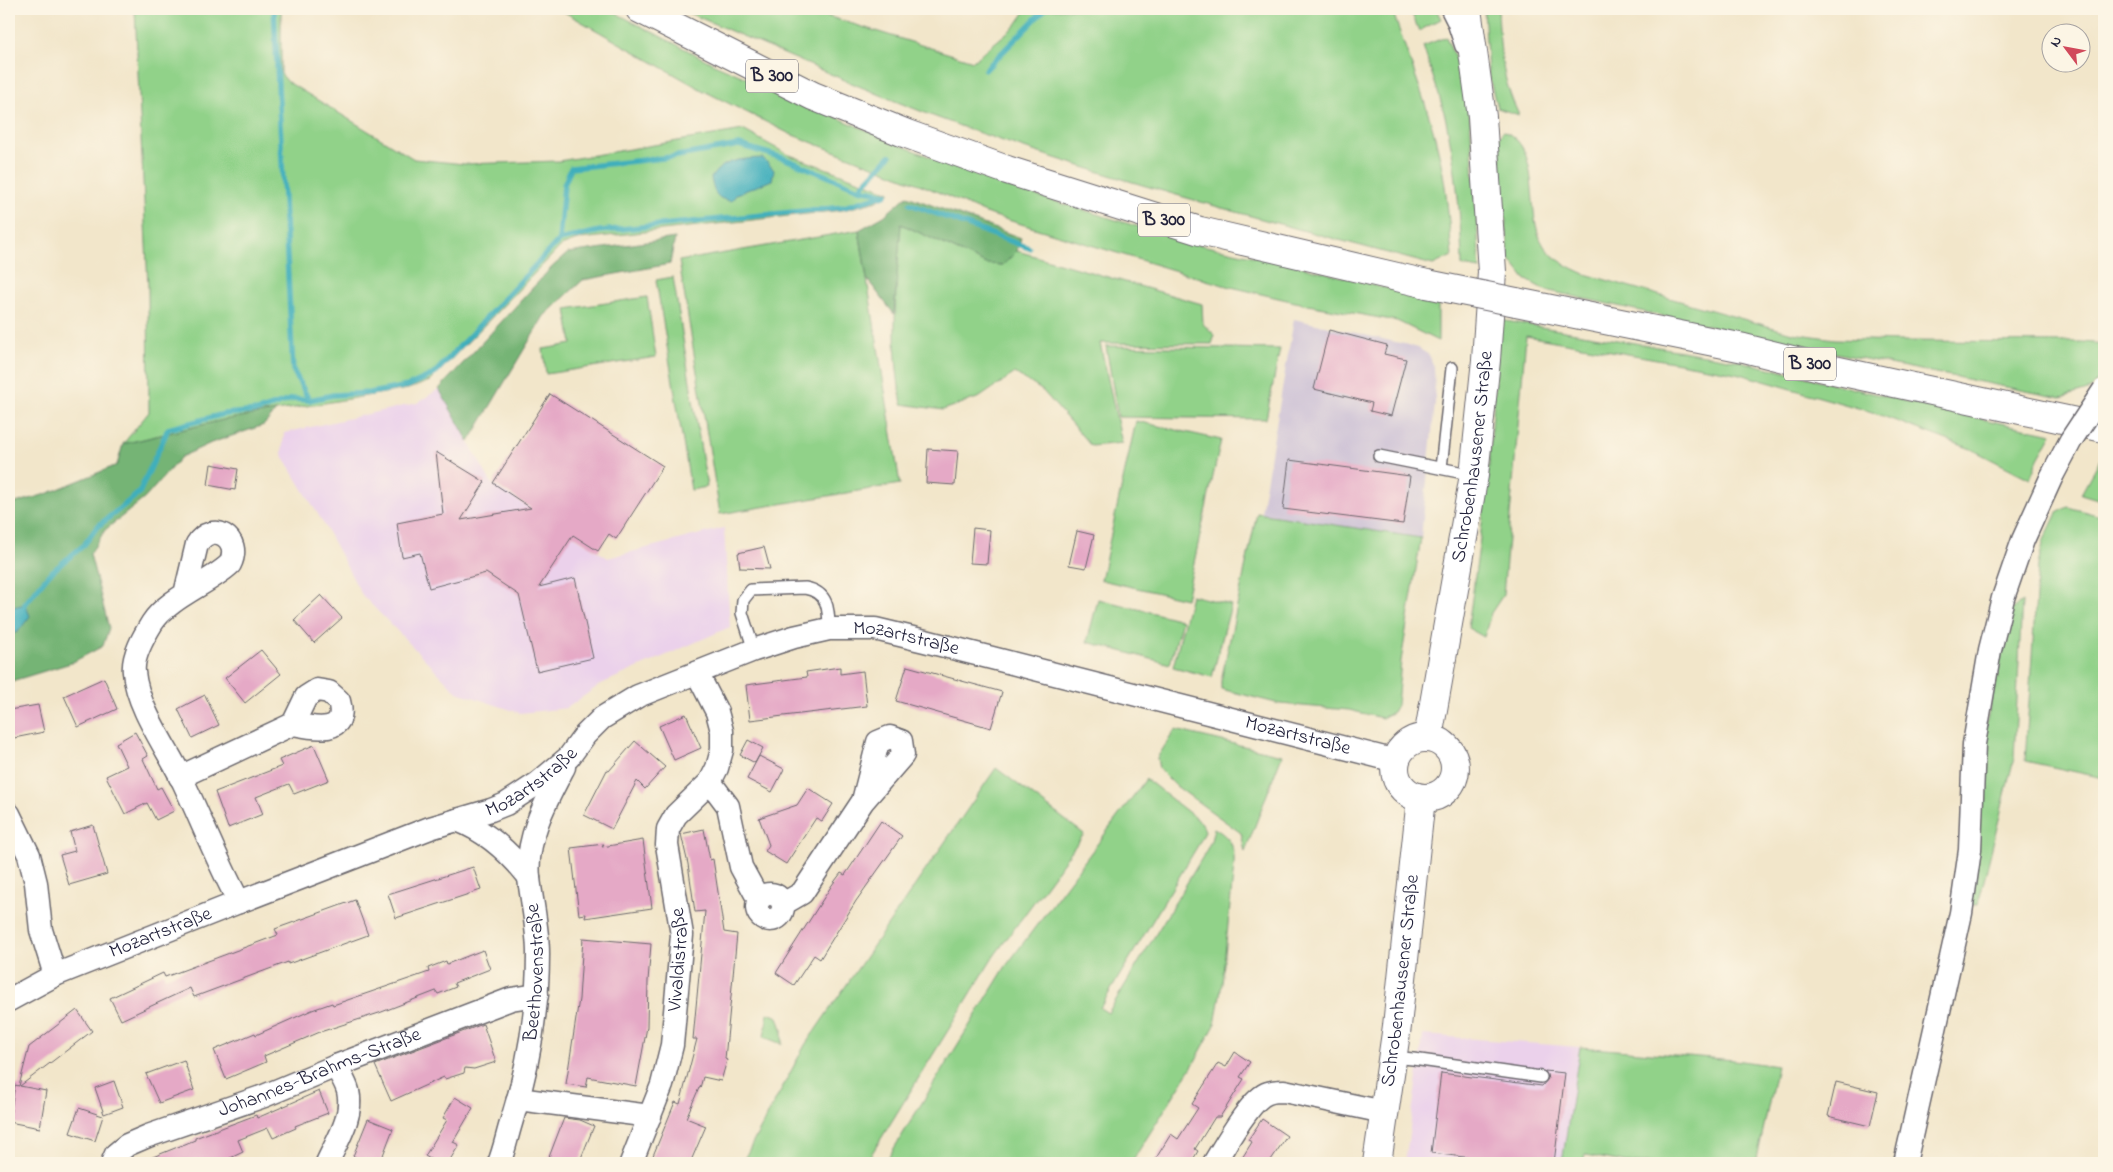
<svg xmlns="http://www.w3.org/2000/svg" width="2113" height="1172" viewBox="0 0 2113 1172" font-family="'Indie Flower',sans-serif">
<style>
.built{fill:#ebd1eb}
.industrial{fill:#cbbfd5}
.green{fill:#91d289;stroke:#5a7a62}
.forest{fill:#74b475;stroke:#4b6b58}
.water{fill:#40afbc;stroke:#31687c}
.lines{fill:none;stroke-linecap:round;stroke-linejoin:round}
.stream{stroke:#40afbc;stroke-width:5.5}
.building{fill:#e5a9c6}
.service-casing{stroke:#6b676d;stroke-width:14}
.minor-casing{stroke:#6b676d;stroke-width:25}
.secondary-casing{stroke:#6b676d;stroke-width:30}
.trunk-casing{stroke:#6b676d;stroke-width:30}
.service{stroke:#fff;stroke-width:11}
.minor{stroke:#fff;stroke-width:22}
.secondary{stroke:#fff;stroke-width:28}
.trunk{stroke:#fff;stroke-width:28}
.minor-bridge-casing{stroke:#6b676d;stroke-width:25;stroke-linecap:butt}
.trunk-bridge-casing{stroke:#6b676d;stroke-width:30;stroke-linecap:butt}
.minor-bridge{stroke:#fff;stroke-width:22}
.trunk-bridge{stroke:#fff;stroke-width:28}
.labels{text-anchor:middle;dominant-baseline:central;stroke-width:4;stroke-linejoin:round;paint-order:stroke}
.shield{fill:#fcf5e5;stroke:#63616e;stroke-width:1}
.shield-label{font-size:19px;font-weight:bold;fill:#22223b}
.street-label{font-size:20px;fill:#22223b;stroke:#fcf5e5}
</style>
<rect width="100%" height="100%" fill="#fcf5e5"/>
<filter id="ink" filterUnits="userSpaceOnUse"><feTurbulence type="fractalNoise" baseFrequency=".02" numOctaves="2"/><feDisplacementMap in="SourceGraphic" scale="10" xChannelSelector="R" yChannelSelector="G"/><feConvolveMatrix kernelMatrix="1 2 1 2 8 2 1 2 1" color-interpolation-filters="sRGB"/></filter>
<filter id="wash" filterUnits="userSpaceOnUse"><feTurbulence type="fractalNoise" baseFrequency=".0096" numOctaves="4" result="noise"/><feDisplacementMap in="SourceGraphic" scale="20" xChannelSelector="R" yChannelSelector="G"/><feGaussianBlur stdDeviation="1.12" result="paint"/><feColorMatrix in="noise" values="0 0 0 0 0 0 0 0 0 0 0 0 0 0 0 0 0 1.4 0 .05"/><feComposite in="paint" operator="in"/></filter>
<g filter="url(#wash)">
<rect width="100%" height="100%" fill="#f2e6ca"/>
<g class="built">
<path d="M439 389 492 484 608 558 724 528 730 627 601 684 567 708 520 713 457 692 362 595 322 521 282 454 284 433 417 403Z"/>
<path d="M1423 1035 1580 1047 1562 1163H1405Z"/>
</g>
<path class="industrial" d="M1294 319 1404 344 1418 348 1429 355 1434 367 1435 403 1421 538 1261 513Z"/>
<g class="green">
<path d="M135 9H281V74L288 82 414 159 464 164 559 161 743 130 787 154 890 192 877 201 843 210 580 239 561 246 430 381 408 389 223 420 123 444 149 412 148 287Z"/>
<path d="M559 9H608L714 64 905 147 1001 185 1192 243 1299 266 1438 301V341L1397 321 1308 305 1223 285 988 214 924 186 790 134 702 90Z"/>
<path d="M679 9H804L973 61 1015 26 1027 9H1392C1408 58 1429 107 1440 158 1447 190 1449 223 1452 256L1433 265C1278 224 1123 183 971 130 872 95 776 49 679 9Z"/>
<path d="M1410 9H1436L1441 19 1419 31Z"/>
<path d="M1484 9H1498C1500 49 1501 78 1519 115L1497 108 1488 72Z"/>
<path d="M1446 37 1463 77 1470 119 1480 269 1462 266C1461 216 1456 165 1445 116 1439 93 1430 69 1423 46Z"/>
<path d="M1503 131C1545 147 1523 214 1544 246 1554 260 1570 267 1585 274L1792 333 1835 339 1900 341 2083 342 2104 344V372L2091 389 2061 398 1790 344 1545 290 1525 279 1509 258 1499 138Z"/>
<path d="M901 224 986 264 1003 265 1017 251 1202 304 1203 324 1215 335 1212 344 1100 343 1122 443 1091 446 1043 391 1015 373 980 397 943 410 902 404C890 344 896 285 901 224Z"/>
<path d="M859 230 900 484 720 514 679 261Z"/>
<path d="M673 277 707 487 691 490 656 280Z"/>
<path d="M647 297 656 357 546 374 543 349 572 344 566 309Z"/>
<path d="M1500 320 1740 361 1954 413 2052 434 2038 459 2030 479 1971 449 1872 412 1736 373 1526 336 1503 595 1491 613 1484 637 1468 628 1488 479Z"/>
<path d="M1106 346 1280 349 1266 419 1118 417Z"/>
<path d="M1136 421 1221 440 1186 599 1101 580Z"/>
<path d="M2103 454H2104V501L2081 494Z"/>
<path d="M2068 507 2104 517V729L2102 731 2104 733V778L2025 761 2038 565 2044 540 2057 513Z"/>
<path d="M1257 513 1421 538 1401 661 1397 705 1393 712 1382 718 1349 710 1280 704 1221 689V681Z"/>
<path d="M1191 595 1231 605 1212 677 1173 667Z"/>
<path d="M1098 599 1182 620 1170 664 1087 642Z"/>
<path d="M2022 602 2014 758 1978 905 1969 904 1981 748 2010 611Z"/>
<path d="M1175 730 1282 755 1245 852 1241 833 1176 786 1159 769 1157 758Z"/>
<path d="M996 768 1084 834 994 956 866 1163H742L805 1045Z"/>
<path d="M1146 779 1202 823 1205 832 1197 847 1100 1008 1108 1013 1205 853 1211 841 1214 828C1231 838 1235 846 1234 866L1222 983 1215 1025 1193 1065 1131 1163H885L1006 966Z"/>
<path d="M768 1013 778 1017 782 1029V1044L764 1037Z"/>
<path d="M1580 1047 1734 1060 1777 1066 1756 1163H1628L1585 1155 1583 1163H1562Z"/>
</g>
<g class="forest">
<path d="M907 196 1021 238 1017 251 1003 265 986 264 901 224 894 314 867 279 859 230 884 216Z"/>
<path d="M675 238 670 264 583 280 544 316 469 442 439 389 551 268 568 253Z"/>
<path d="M276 411 264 425 211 443 181 457 145 498 105 530 90 554 109 628 103 646 71 663 9 682V505L46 494 117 465 123 444 223 420Z"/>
</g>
<g class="water">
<path d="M763 158 774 170 772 180 737 194 731 201C716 199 714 193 711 178 723 159 742 159 763 158Z"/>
<path d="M25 604 30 616 18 632 9 635V608Z"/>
</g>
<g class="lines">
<g class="stream">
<path d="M274 9 293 370 309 400"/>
<path d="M985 70 1045 9"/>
<path d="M859 189 890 156"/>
<path d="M910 204 1029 248"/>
<path d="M559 240 600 231 844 207 884 195"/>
<path d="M25 604 49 574 84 545 97 527 139 493 168 429 224 414 258 411 292 399 309 400 333 395 370 393 408 386 434 374 559 240 564 185 571 168 672 157 739 145 783 158 859 189 886 194"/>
</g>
</g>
<g id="blocks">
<g class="building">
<path d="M1329 330 1387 345 1384 354 1406 359 1391 416 1370 411 1372 403 1314 389Z"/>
<path d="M550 394 663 466 616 539 609 534 598 551 573 535 539 587 575 578 593 658 537 671 519 595 486 573 429 588 420 553 402 557 397 523 443 514 436 452 485 482 461 520 531 508 493 483Z"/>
<path d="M928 449 958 451 955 485 926 483Z"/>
<path d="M1289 460 1410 476 1403 524 1283 509Z"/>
<path d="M211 464 238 469 235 490 208 485Z"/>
<path d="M973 528 990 530 987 564 970 563Z"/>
<path d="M1077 531 1094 535 1086 568 1069 565Z"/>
<path d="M764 547 770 569 740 568 738 553Z"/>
<path d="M321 595 342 618 314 643 294 620Z"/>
<path d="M261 650 281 674 245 703 225 678Z"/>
<path d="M907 666 1002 692 991 728 896 701Z"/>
<path d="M840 667V674L863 671 867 706 750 720 746 685 807 677 806 672Z"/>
<path d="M104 678 117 709 78 727 64 696Z"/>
<path d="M205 695 219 725 192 738 178 709Z"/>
<path d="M38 705 44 732 9 739V710Z"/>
<path d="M686 714 701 748 674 760 659 726Z"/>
<path d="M135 732 148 756 143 759 157 789 161 787 174 811 156 820 147 803 125 814 106 776 127 766 116 743Z"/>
<path d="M748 740 763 748 755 763 740 755Z"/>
<path d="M635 741 665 767 645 789 637 781 612 829 584 815 607 770 609 771Z"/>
<path d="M314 745 329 780 294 794 289 784 256 797 263 814 228 828 215 792 282 766 279 760Z"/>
<path d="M759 756 784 769 772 792 747 779Z"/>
<path d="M808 788 833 804 822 821 816 818 786 864 765 851 769 845 759 818 797 805Z"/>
<path d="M881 821 902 836 856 901 820 959 814 955 794 985 776 973 832 885 841 873 845 875Z"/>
<path d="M93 825 107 874 69 885 60 855 75 851 70 832Z"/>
<path d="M704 829 710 860 713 859 724 932 737 934 725 1059 727 1060 721 1081 703 1077 700 1088H699L686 1118 706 1126 690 1163H650L675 1102 680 1104 697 1039H693L705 911 695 912 688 864 681 834Z"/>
<path d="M643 840 652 908 585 918 586 914 579 915 571 848 604 844 602 847Z"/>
<path d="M473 867 481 890 396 918 388 894Z"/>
<path d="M355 900 368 935 288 964V962L194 997 190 988 121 1020 110 998 163 973 165 977 278 935 275 929Z"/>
<path d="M583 938 651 944 648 981 647 1027 636 1086 588 1077 586 1087 566 1084 579 999Z"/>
<path d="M483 950 490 969 454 983 456 987 438 994 436 991 379 1013 320 1032 264 1056 266 1062 226 1079 214 1050 255 1033 256 1035 312 1010 332 1003 333 1005 429 972 428 968 446 961 447 964Z"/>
<path d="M77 1010 92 1031 20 1086 46 1091 40 1128 9 1122 15 1085 19 1086 29 1047Z"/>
<path d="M483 1024 496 1062 474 1069 465 1068 464 1073 445 1079 444 1077 391 1101 375 1065Z"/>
<path d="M1235 1052 1250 1062 1240 1077 1244 1079 1220 1117H1215L1195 1149 1198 1151 1191 1163H1153L1171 1134 1178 1139 1198 1108 1192 1104 1218 1063 1226 1067Z"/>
<path d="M184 1060 194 1090 159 1103 146 1074Z"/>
<path d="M1545 1071 1565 1073 1554 1163H1514L1431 1153 1441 1073 1542 1086 1548 1079Z"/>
<path d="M114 1081 123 1107 104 1114 95 1088Z"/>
<path d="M1836 1082 1878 1092 1870 1126 1828 1116Z"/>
<path d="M319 1091 328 1113 295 1126 296 1128 273 1138 268 1128 238 1140 243 1152 220 1163H138L195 1140V1138L256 1115 257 1118Z"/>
<path d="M455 1097 473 1108 453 1142 459 1145 448 1163H437L425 1156 447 1120 443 1118Z"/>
<path d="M79 1108 103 1116 95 1141 70 1133Z"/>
<path d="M564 1118 580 1120 594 1126 579 1163H565L549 1157Z"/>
<path d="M368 1119 393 1129 380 1163H370L353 1156Z"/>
<path d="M1262 1119 1287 1136 1269 1163H1239L1252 1142 1248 1140Z"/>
</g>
</g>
</g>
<g filter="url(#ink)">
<use href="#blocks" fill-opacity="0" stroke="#6b676d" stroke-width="1"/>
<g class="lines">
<defs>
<g id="service">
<path d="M1446 9 1453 23 1461 47"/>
<path d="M1379 456 1474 475"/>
<path d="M1441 468 1452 368"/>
<path d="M754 650 742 613 743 600 751 590 805 588C828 592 829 609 829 629"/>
<path d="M1392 1057 1413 1059 1541 1077"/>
</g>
<g id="minor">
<path d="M185 594 197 544C212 520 243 538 230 564 210 583 168 598 152 623 144 636 132 656 134 672 137 706 164 744 180 775 200 817 217 861 239 902"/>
<path d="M317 690 329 692 339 701C349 736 313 728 293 724L306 697Z"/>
<path d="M180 777 293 724"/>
<path d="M710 782 728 806 741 867 759 900"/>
<path d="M9 814 29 855 36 883 41 930 55 975"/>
<path d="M457 820C486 831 510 853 529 877"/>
<circle cx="770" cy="907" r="13"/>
<path d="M783 904 802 893 863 801 903 755 901 741 890 737 878 742 863 801"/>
<path id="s1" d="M9 1000 55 975 239 902 430 828 491 810 506 804 538 783 569 757 585 735 602 718 638 696 754 650 794 637 829 629H875L925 641 1396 761"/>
<path d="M518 1099 650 1116"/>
<path id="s2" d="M112 1163 116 1154 127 1145 148 1136 264 1096 336 1066 511 999 537 995"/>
<path d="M327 1163C337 1141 354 1116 348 1091 346 1083 340 1074 336 1066"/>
<path id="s3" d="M499 1163C504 1151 507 1136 511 1123 528 1069 538 1011 538 954 538 928 532 904 529 878 525 839 546 801 564 767"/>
<path id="s4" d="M631 1163 662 1085 672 1045 682 935 667 845 668 829 676 815 710 782 717 768 722 750V731L717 712 697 673"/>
<path d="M1214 1163C1224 1147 1251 1098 1268 1093 1273 1091 1279 1091 1284 1091L1384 1112"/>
<path d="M1905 1163 1961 913 1970 850 1974 744 1990 650 2003 598 2023 540 2052 476"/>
</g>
<g id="secondary">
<path id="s5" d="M1428 738 1474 475 1486 360 1492 272 1482 117 1467 9"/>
<circle cx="1425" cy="768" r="30"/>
<path id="s6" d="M1377 1163 1397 1026 1421 798"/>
</g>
<g id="trunk">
<path d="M640 9 813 96 907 134 1007 170 1200 231 1427 284"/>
<path d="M1516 302 1744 348 1820 367 2104 428"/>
</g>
</defs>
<use href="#service" class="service-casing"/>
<use href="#minor" class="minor-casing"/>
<use href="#secondary" class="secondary-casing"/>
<use href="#trunk" class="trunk-casing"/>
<use href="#service" class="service"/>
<use href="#minor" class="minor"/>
<use href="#secondary" class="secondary"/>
<use href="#trunk" class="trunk"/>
<defs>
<path id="minor-bridge" d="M2052 476 2071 440 2104 390"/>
<path id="trunk-bridge" d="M1427 284 1516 302"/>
</defs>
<use href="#minor-bridge" class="minor-bridge-casing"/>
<use href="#trunk-bridge" class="trunk-bridge-casing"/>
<use href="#minor-bridge" class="minor-bridge"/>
<use href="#trunk-bridge" class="trunk-bridge"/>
</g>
</g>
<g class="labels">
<g class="shield">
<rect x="746" y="59.5" width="52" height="33" rx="4"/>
<rect x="1138" y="203.5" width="52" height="33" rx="4"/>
<rect x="1784" y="347.5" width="52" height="33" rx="4"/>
</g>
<g class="shield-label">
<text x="772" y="76">B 300</text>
<text x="1164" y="220">B 300</text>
<text x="1810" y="364">B 300</text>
</g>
<g class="street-label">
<text stroke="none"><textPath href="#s5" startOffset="285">Schrobenhausener Straße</textPath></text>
<text stroke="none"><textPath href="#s1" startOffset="988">Mozartstraße</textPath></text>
<text stroke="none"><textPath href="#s1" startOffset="1392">Mozartstraße</textPath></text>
<text stroke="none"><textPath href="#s1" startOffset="568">Mozartstraße</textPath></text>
<text stroke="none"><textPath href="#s1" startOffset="166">Mozartstraße</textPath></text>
<text stroke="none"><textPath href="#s4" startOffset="211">Vivaldistraße</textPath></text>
<text stroke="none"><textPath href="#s3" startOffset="195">Beethovenstraße</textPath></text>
<text stroke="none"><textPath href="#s6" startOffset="184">Schrobenhausener Straße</textPath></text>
<text stroke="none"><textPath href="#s2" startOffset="230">Johannes-Brahms-Straße</textPath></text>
</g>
</g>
<rect width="2113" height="1172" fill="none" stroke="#fcf5e5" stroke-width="30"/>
<g transform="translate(2066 48) rotate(302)"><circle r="24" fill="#fcf5e5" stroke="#a5a1a1"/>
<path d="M0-4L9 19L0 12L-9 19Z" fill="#d1495b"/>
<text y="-8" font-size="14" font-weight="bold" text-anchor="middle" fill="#22223b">N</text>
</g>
</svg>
